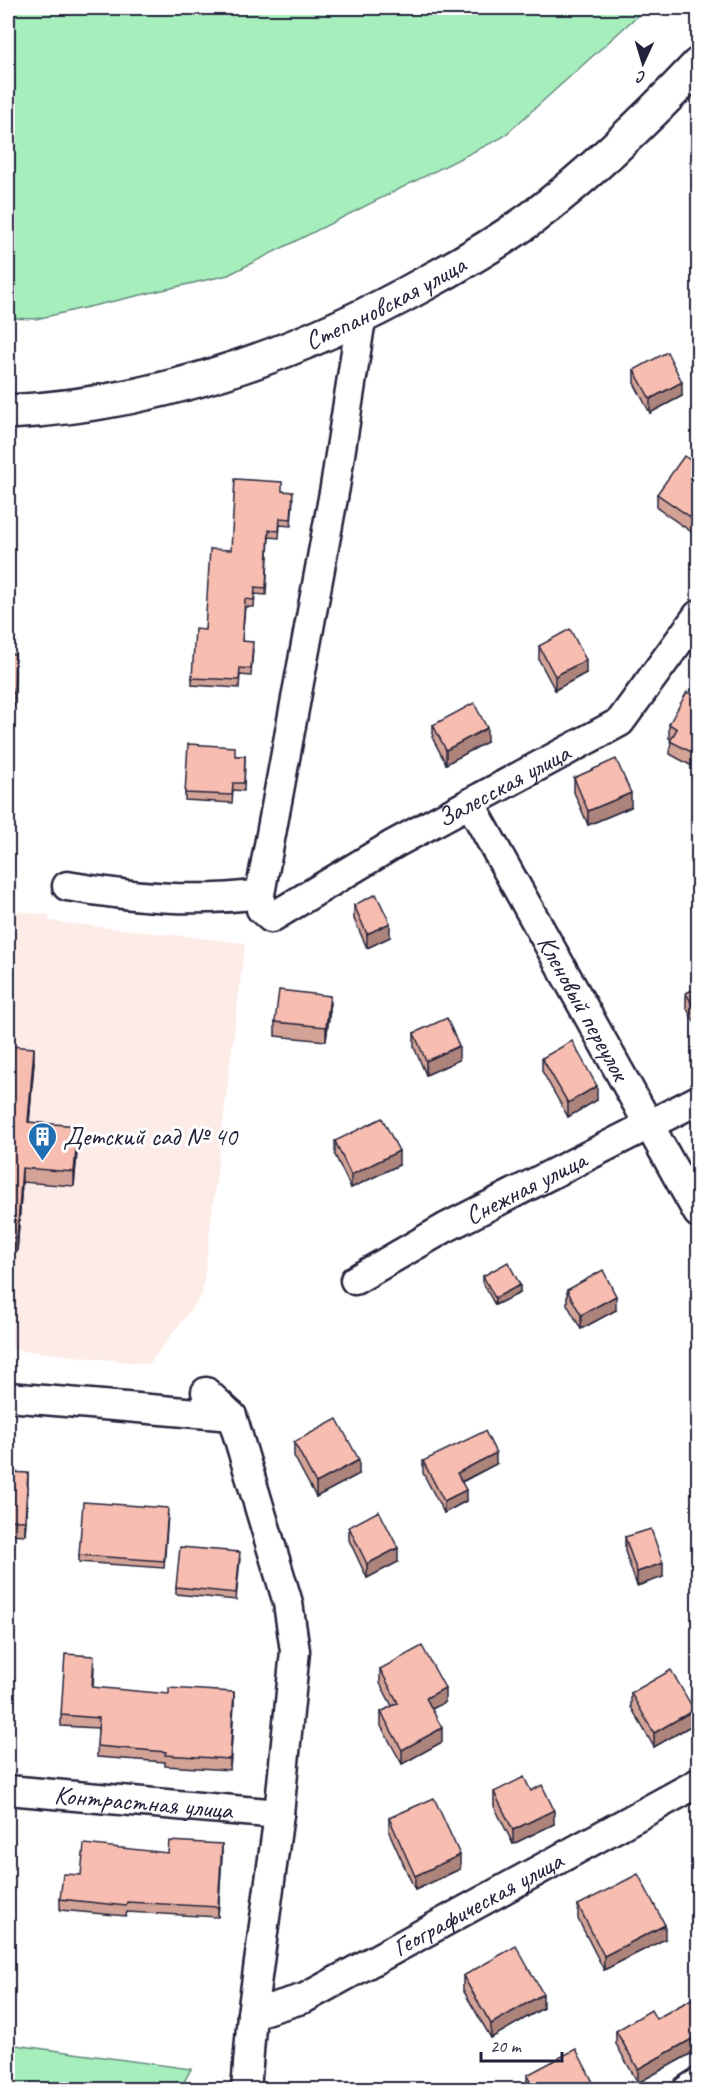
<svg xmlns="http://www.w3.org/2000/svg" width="706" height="2097" viewBox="0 0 706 2097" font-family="Caveat,sans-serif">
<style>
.built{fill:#fdebe7}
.green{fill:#a6efbd;stroke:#64887c;stroke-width:1.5}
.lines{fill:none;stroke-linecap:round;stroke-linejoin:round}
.street-casing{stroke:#22223b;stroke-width:33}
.secondary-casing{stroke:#22223b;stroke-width:38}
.street{stroke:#fff;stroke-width:28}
.secondary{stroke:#fff;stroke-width:33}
.wall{fill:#d4a397;stroke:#22223b;stroke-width:1.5}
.shaded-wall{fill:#ad847b;stroke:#22223b;stroke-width:1.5}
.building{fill:#f7bdb0;stroke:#22223b;stroke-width:1.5}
.labels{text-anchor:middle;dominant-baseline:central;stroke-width:6;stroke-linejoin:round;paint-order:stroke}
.street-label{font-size:26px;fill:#22223b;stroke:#fff}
.poi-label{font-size:26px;fill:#22223b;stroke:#fff;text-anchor:start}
</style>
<rect width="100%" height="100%" fill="#fff"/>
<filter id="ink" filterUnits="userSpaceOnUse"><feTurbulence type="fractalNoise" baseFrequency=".0167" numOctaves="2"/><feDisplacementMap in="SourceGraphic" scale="12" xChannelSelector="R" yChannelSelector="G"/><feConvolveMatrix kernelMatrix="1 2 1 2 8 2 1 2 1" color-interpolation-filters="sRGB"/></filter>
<g filter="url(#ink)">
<path class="built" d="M8 911 49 915V921L245 943 202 1295 149 1364 8 1349Z"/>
<g class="green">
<path d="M8 8H646L503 137 228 275 36 319 8 318Z"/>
<path d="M8 2044 191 2069 180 2089H8Z"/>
</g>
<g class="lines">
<defs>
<g id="street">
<path id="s1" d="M470 803 698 1213"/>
<path d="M67 886C131 897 195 903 260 894L335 487 361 319"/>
<path id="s2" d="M260 894 261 909 271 918 394 844 620 722 698 615"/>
<path id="s3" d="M355 1280 445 1228 698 1100"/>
<path d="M206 1392 232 1416 288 1603 295 1651 279 1814 252 2014 246 2090"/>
<path d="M8 1397 232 1416"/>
<path id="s4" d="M8 1790 279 1814"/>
<path id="s5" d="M252 2014 305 1998 698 1783"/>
<path d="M687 2090 698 2083"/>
</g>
<g id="secondary">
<path id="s6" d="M8 412C156 405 295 356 424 284 461 264 497 243 532 218 590 174 648 118 698 65"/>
</g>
</defs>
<use href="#street" class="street-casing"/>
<use href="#secondary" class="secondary-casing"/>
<use href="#street" class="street"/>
<use href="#secondary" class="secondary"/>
</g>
<g class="wall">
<path d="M634 370 682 396 650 413 634 383Z"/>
<path d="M699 466V537L657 508V494Z"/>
<path d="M282 491 293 499 291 526 280 525 279 538 269 537 266 595 255 594 254 607H245L242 641 253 649 251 676 240 675 239 688 192 685V678L205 630 231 550Z"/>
<path d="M539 646 586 673 555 690 539 660Z"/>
<path d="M8 654 15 668 14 707H8Z"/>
<path d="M699 698V770L670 754 671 739 669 738V724Z"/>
<path d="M433 725 487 742 446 764 433 739Z"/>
<path d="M235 756H245L244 791 233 790 232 803 185 800V793Z"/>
<path d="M574 778 631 807 588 825 574 792Z"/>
<path d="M354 905 390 937 367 948 354 919Z"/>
<path d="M699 987V1030L686 1007V993Z"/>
<path d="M330 1009 326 1041 275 1036V1022Z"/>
<path d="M414 1033 459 1060 426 1075 414 1047Z"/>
<path d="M8 1046 34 1062 29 1122 78 1140 74 1186 22 1182 17 1252 8 1251Z"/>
<path d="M542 1058 597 1100 568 1117 542 1071Z"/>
<path d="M335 1141 399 1165 351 1188 335 1155Z"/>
<path d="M483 1276 520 1293 495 1305 483 1283Z"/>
<path d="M567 1290 616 1310 581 1329 567 1304Z"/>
<path d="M294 1442 359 1474 316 1497 294 1456Z"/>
<path d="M423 1461 496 1464 462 1482 466 1501 444 1513 423 1473Z"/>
<path d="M8 1472 28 1487 25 1535 8 1534Z"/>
<path d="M168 1515 164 1568 79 1562V1555Z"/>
<path d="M349 1527 398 1562 367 1578 349 1540Z"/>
<path d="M625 1537 663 1577 637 1586 625 1551Z"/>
<path d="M240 1559 236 1600 176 1594V1587Z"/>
<path d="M94 1667 93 1688 234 1702 230 1770 165 1766V1762L97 1757 98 1728 61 1726V1715Z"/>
<path d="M380 1669 445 1702 432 1709 442 1742 402 1764 381 1726V1712L392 1706 380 1683Z"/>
<path d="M631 1693 694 1724 654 1747 631 1707Z"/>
<path d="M531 1791 554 1824 513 1844 494 1806V1792Z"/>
<path d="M389 1818 460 1869 415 1890 389 1832Z"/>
<path d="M168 1853 222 1854 218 1917 127 1912 126 1916 60 1910V1899L81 1875Z"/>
<path d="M578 1905 665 1939 604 1970 578 1919Z"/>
<path d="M463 1976 543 2008 491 2038 463 1990Z"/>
<path d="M699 1995V2049L638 2083 616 2044V2031L656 2019Z"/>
<path d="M527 2075 597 2090H527Z"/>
</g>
<g class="shaded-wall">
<path d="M682 382V396L650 413V399Z"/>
<path d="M586 660V673L555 690V676Z"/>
<path d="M487 728V742L446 764V750Z"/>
<path d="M631 793V807L588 825V811Z"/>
<path d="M390 923V937L367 948V934Z"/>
<path d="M330 996V1009L326 1041V1027Z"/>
<path d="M459 1046V1060L426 1075V1061Z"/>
<path d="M34 1048V1062L28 1136V1122Z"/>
<path d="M597 1086V1100L568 1117V1103Z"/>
<path d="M78 1126V1140L74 1186V1172Z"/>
<path d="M399 1151V1165L351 1188V1175Z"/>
<path d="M22 1168V1182L17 1252V1238Z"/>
<path d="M520 1285V1293L495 1305V1298Z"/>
<path d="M616 1296V1310L581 1329V1315Z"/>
<path d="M496 1453V1464L457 1484V1473Z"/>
<path d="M359 1460V1474L316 1497V1483Z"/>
<path d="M28 1473V1487L25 1535V1521Z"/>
<path d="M466 1490V1501L444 1513V1501Z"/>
<path d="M398 1548V1562L367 1578V1564Z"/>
<path d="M663 1563V1577L637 1586V1572Z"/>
<path d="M445 1688V1702L426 1712V1698Z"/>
<path d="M234 1692V1702L230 1770V1759Z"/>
<path d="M694 1710V1724L654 1747V1733Z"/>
<path d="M442 1728V1742L402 1764V1750Z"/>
<path d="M554 1810V1824L513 1844V1830Z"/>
<path d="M10 1834V1848L8 1877V1863Z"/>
<path d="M222 1844V1854L218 1917V1907Z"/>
<path d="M460 1855V1869L415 1890V1876Z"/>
<path d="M665 1925V1939L604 1970V1956Z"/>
<path d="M543 1994V2008L491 2038V2024Z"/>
<path d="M699 2035V2049L638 2083V2069Z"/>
</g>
<g class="building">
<path d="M667 352 682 382 650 399 634 370Z"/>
<path d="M684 456 699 466V523L657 494Z"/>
<path d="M235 479 282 482V491L293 492 291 519 280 518 279 531 269 530 266 588 255 587 254 600 245 599 242 641 253 642 251 669 240 668 239 680 192 678 195 629 205 630 210 549 231 550Z"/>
<path d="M570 629 586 660 555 676 539 646Z"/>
<path d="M8 654H15L14 693H8Z"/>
<path d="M687 692 699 698V756L670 741 677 729 669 724Z"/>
<path d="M474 703 487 728 446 750 433 725Z"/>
<path d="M188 744 235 747V756H245L244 783H233L232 795 185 793Z"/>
<path d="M616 759 631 793 588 811 574 778Z"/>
<path d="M376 894 390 923 367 934 354 905Z"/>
<path d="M699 987V1016L686 993Z"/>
<path d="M279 990 330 996 326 1027 275 1022Z"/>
<path d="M447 1018 459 1046 426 1061 414 1033Z"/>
<path d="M572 1041 597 1086 568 1103 542 1058Z"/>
<path d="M8 1046 34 1048 28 1122 78 1126 74 1172 22 1168 17 1238 8 1237Z"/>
<path d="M382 1118 399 1151 351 1175 335 1141Z"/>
<path d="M508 1262 520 1285 495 1298 483 1276Z"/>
<path d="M603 1270 616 1296 581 1315 567 1290Z"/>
<path d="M337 1419 359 1460 316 1483 294 1442Z"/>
<path d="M485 1431 496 1453 457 1473 466 1490 444 1501 423 1461Z"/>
<path d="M8 1472 28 1473 25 1521 8 1520Z"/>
<path d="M83 1502 168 1508 164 1561 79 1555Z"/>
<path d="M379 1511 398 1548 367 1564 349 1527Z"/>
<path d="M651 1529 663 1563 637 1572 625 1537Z"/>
<path d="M180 1547 240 1552 236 1593 176 1587Z"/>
<path d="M422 1646 445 1688 426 1698 442 1728 402 1750 381 1712 398 1703 380 1669Z"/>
<path d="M65 1654 94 1656 92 1687 169 1694V1688L234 1692 230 1759 165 1755 166 1752 97 1746 99 1718 61 1715Z"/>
<path d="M671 1670 694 1710 654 1733 631 1693Z"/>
<path d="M524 1777 531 1791 542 1785 554 1810 513 1830 494 1792Z"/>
<path d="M434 1798 460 1855 415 1876 389 1818Z"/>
<path d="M8 1834H10L8 1863Z"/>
<path d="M169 1841 222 1844 218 1907 127 1902 126 1906 60 1899 63 1874 81 1875 84 1844 168 1853Z"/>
<path d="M638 1874 665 1925 604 1956 578 1905Z"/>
<path d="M516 1946 543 1994 491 2024 463 1976Z"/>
<path d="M699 1995V2035L638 2069 616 2031 651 2010 656 2019Z"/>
<path d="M576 2049 597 2090H535L527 2075Z"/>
</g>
</g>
<defs>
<symbol id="building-pin" viewBox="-11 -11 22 30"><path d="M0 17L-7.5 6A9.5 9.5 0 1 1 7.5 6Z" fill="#1f6fb2" stroke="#fff"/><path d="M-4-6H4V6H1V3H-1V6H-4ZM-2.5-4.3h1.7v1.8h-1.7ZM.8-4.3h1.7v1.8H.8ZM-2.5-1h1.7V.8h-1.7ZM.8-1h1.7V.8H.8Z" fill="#fff"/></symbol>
</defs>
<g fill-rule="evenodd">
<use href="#building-pin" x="26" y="1120" width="33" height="45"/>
</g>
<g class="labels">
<g class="street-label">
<text stroke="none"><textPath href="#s6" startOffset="396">Степановская улица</textPath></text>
<text stroke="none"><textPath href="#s2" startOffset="296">Залесская улица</textPath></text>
<text stroke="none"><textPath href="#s1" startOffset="234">Кленовый переулок</textPath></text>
<text stroke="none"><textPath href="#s3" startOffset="194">Снежная улица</textPath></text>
<text stroke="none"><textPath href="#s4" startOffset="136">Контрастная улица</textPath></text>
<text stroke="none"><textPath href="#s5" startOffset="252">Географическая улица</textPath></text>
</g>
<g class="poi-label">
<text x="63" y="1136">Детский сад № 40</text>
</g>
</g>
<rect width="706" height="2097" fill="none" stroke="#fff" stroke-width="30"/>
<rect x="15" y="15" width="676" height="2067" fill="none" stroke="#22223b" stroke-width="2" filter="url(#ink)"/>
<g transform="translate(643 63) rotate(184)" stroke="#ffffff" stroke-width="4.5" paint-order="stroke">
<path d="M0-4.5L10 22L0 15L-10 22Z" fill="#22223b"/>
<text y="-9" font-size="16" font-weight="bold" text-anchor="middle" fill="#22223b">С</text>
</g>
<path d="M481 2052v9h81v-9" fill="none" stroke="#22223b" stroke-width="3"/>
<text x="490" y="2052" font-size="18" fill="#22223b" stroke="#ffffff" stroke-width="4.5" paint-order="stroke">20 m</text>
</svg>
